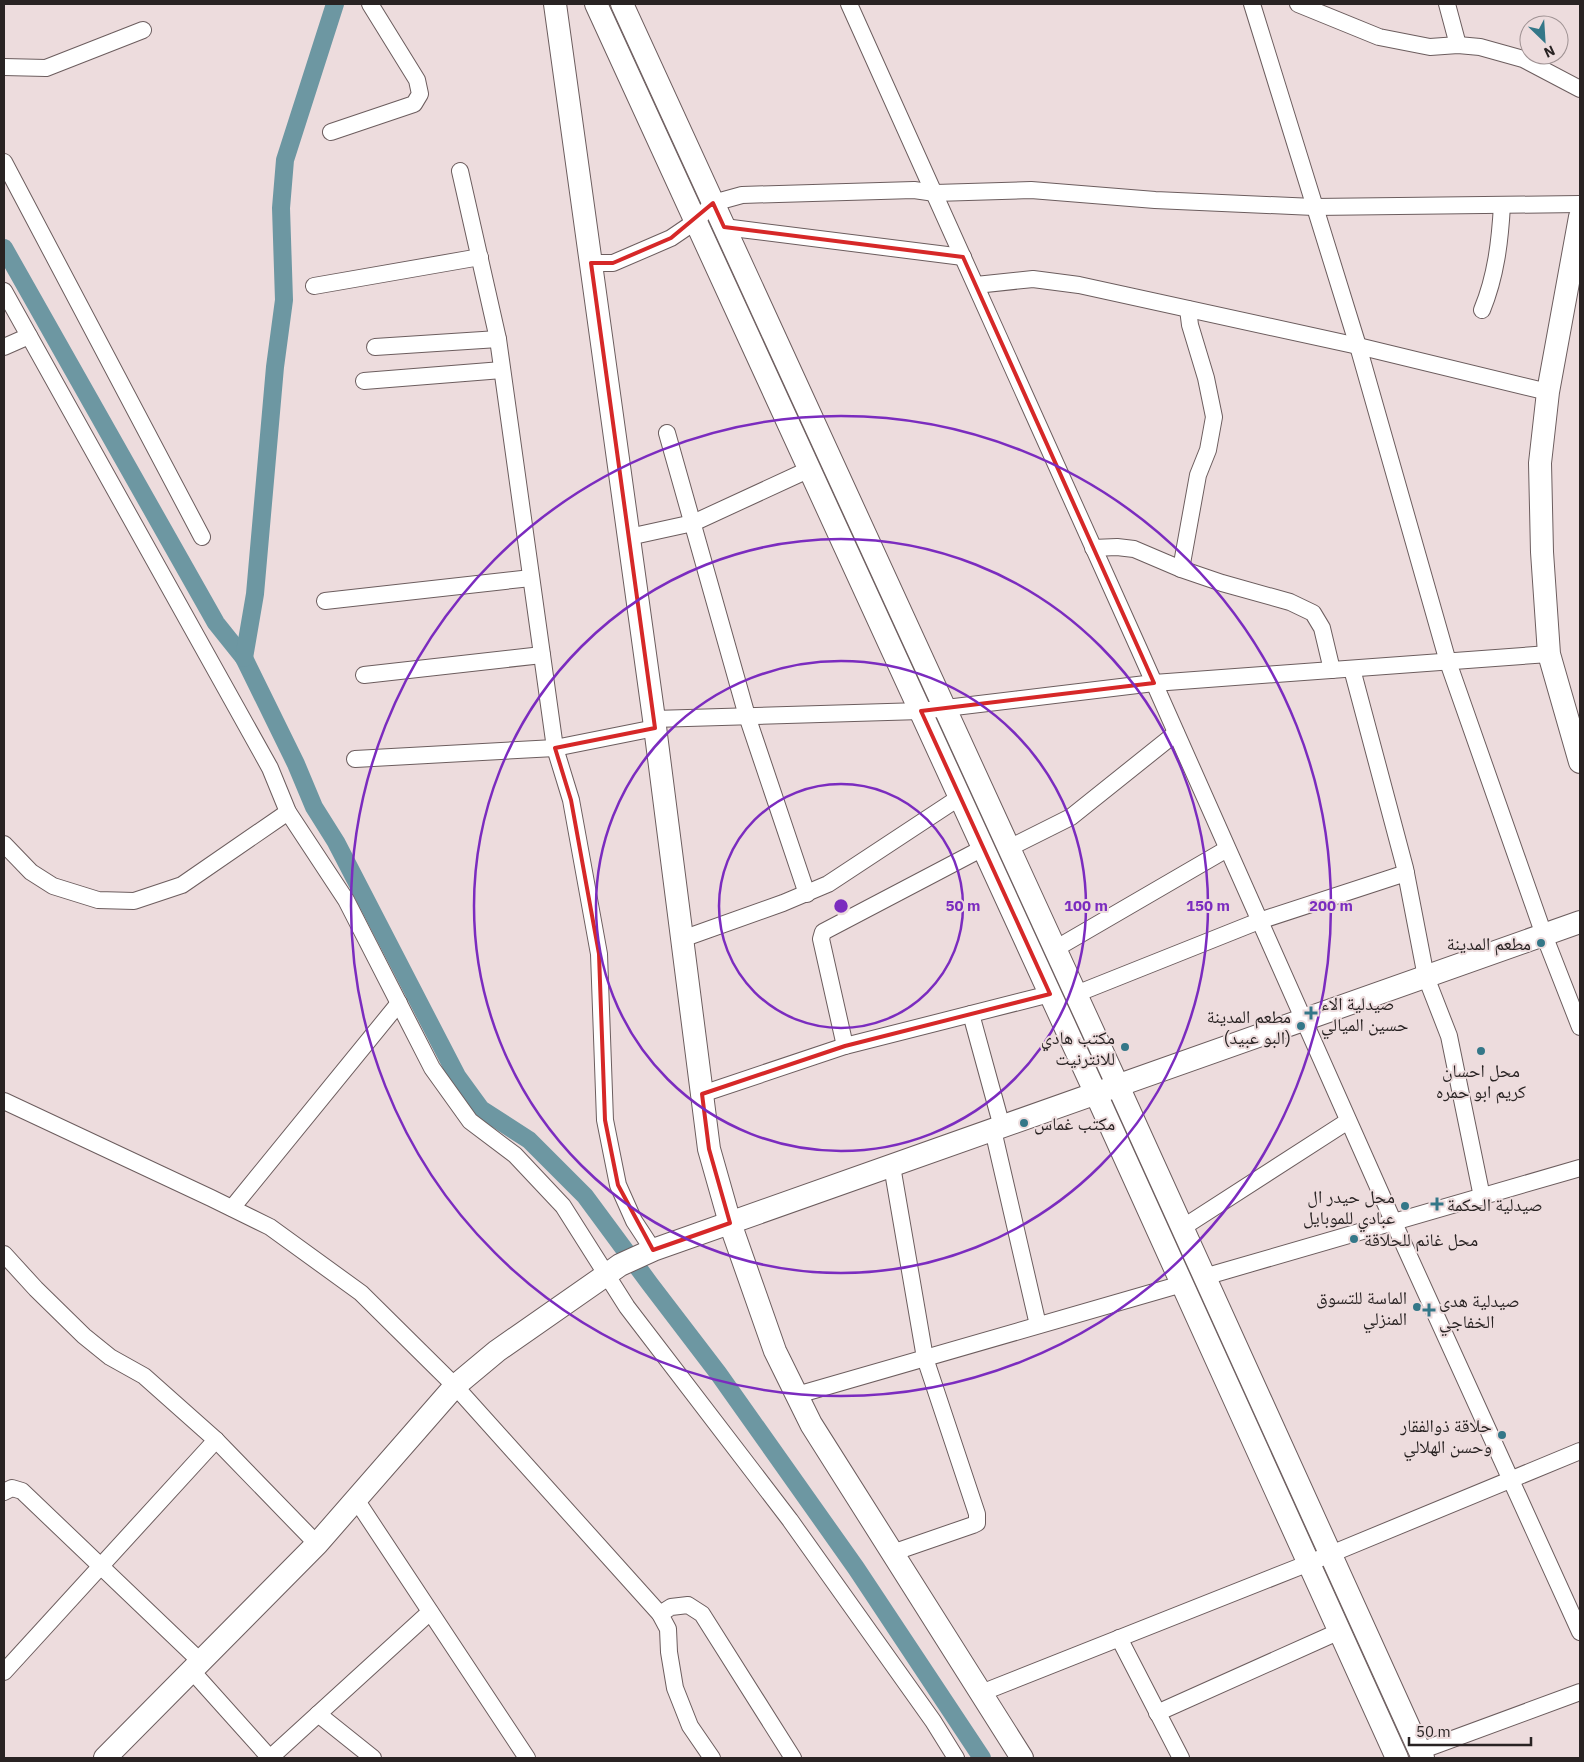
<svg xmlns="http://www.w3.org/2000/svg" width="1584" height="1762" viewBox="0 0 1584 1762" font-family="'IBM Plex Sans','Noto Naskh Arabic',sans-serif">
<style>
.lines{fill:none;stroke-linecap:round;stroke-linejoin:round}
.canal{stroke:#6d97a2;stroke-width:18}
.street-casing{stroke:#6c5d5e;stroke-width:18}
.secondary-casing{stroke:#6c5d5e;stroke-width:24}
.street{stroke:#fff;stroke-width:16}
.secondary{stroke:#fff;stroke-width:22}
.marked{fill:none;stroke:#d62828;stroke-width:4;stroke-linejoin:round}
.ring{fill:none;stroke:#7b2cbf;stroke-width:2.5}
.poi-dot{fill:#347788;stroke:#eddcdd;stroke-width:2}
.labels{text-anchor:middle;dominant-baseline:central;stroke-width:4;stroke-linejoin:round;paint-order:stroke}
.poi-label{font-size:18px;fill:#292323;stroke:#eddcdd;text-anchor:end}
.centre{fill:#7b2cbf;stroke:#eddcdd;stroke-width:2.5}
.ring-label{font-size:15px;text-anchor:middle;font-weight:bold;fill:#7b2cbf;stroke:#eddcdd;stroke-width:4;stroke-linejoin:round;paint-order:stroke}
</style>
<rect width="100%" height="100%" fill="#eddcdd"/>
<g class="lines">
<g class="canal">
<path d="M4 248 216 623 244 658 296 764 314 807 336 842 457 1076 481 1109 529 1140 585 1196 650 1284 718 1373 856 1568 982 1758"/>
<path d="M244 658 255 594 275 367 284 300 281 208 285 160 335 4"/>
</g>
<defs>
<g id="street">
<path d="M849 4 1139 649 1394 1223 1580 1632"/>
<path d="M1252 4 1358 346 1448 662 1544 935 1580 1027"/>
<path d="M1298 4 1379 37 1430 47 1458 45 1480 47 1523 59 1580 89"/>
<path d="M1447 4 1458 45"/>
<path d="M4 67 46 68 143 30"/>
<path d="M331 132 414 104 420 94 417 80 370 4"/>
<path d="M4 162 202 537"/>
<path d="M460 171 498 339 555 748 571 800 599 954 605 1120 618 1185 634 1221 653 1250"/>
<path d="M724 227 963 257"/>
<path d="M591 263H613L671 238 696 221 713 203 742 195 914 190 935 193 1031 190 1155 200 1314 207 1580 204"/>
<path d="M976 285 1033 279 1079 285 1358 346 1548 392"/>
<path d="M314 286 480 257"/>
<path d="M4 291 270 768 288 812 346 900 432 1068 470 1121 515 1155 563 1206 627 1307 790 1520 933 1721 956 1758"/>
<path d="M1482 310C1496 276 1500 241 1502 205"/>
<path d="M4 347 29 336"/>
<path d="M375 347 498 339"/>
<path d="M364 381 502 370"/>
<path d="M667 433 747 716 807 894"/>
<path d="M629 537 693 523 810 469"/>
<path d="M1093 548 1117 547 1134 549 1181 569 1222 583 1290 602 1313 613 1322 628 1332 670"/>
<path d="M1181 569 1198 475 1208 450 1214 417 1206 378 1190 325 1188 309"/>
<path d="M325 601 531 578"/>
<path d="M1352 669 1405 868 1426 977 1449 1036 1482 1197"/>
<path d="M364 675 542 655"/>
<path d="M654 719 921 711 1154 683 1549 654"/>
<path d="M355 759 555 748 655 728"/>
<path d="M4 844 31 872 53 886 98 900 134 901 182 885 288 812"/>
<path d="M1009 848 1071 817 1176 733"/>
<path d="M682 939 783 903 828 884 960 797"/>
<path d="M1055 949 1227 849"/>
<path d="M1076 994 1259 921 1406 873"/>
<path d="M971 1014 1002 1127"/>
<path d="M845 1046 821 939 823 932 983 848"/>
<path d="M702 1094 845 1046 1050 994"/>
<path d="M4 1101 211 1198 270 1227 361 1293 455 1386 660 1614 668 1629 669 1652 675 1688 690 1726 712 1758"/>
<path d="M993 1130 1038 1325"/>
<path d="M232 1208 399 1003"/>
<path d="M1182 1228 1348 1121"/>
<path d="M4 1254 36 1289 84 1336 110 1357 144 1376 216 1440 317 1544"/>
<path d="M1204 1277 1580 1168"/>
<path d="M797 1395 1182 1284"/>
<path d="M4 1492 12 1488 22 1491 201 1662"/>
<path d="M357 1501 527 1758"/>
<path d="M892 1553 973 1525 977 1523V1514L925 1358 892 1166"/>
<path d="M660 1614 671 1607 688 1605 702 1614 793 1758"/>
<path d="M1119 1638 1181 1758"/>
<path d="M192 1671 270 1758"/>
<path d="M4 1672 216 1440"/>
<path d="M981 1693 1309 1563 1580 1451"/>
<path d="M1157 1713 1340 1631"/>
<path d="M318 1714 373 1758"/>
<path d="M1420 1751 1580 1692"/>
<path d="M270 1758 430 1612"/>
</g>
<g id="secondary">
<path d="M555 4 654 719 709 1149 730 1223 775 1351 811 1424 1022 1758"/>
<path d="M596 4 1096 1094 1397 1758"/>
<path d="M622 4 1118 1086 1423 1758"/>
<path d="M1580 217 1548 392 1540 463 1542 552 1549 654 1580 762"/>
<path d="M105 1758 317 1544 455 1386 497 1351 606 1275 620 1265 653 1250 1580 922"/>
</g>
</defs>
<use href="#street" class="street-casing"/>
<use href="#secondary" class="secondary-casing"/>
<use href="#street" class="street"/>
<use href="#secondary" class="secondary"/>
</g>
<path class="marked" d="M713 203 724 227 963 257 1154 683 921 711 1050 994 845 1046 702 1094 709 1149 730 1223 653 1250 618 1185 605 1120 599 954 571 800 555 748 655 728 591 263H613L671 238Z"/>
<g class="ring">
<circle cx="841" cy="906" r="122"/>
<circle cx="841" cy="906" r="245"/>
<circle cx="841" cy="906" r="367"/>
<circle cx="841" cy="906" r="490"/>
</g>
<g class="poi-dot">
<circle cx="1541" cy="943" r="5"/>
<path d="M1308.5 1005.5h5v5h5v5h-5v5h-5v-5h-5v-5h5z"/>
<circle cx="1301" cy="1026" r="5"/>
<circle cx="1125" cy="1047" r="5"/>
<circle cx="1481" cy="1051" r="5"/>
<circle cx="1024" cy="1123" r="5"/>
<path d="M1434.5 1196.5h5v5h5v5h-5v5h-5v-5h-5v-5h5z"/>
<circle cx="1405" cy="1206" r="5"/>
<circle cx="1354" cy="1239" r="5"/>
<circle cx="1417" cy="1307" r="5"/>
<path d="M1426.5 1302.5h5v5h5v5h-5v5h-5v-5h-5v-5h5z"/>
<circle cx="1502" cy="1435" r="5"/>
</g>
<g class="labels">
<g class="poi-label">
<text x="1531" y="943">مطعم المدينة</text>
<text x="1321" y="1003" text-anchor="start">صيدلية الاء<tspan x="1321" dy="21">حسين الميالي</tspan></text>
<text x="1291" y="1016">مطعم المدينة<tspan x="1291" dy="21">(البو عبيد)</tspan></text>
<text x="1115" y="1037">مكتب هادي<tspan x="1115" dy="21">للانترنيت</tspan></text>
<text x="1481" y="1070" text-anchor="middle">محل احسان<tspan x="1481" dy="21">كريم ابو حمره</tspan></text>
<text x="1034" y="1123" text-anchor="start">مكتب غماس</text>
<text x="1395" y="1196">محل حيدر ال<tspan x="1395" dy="21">عبادي للموبايل</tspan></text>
<text x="1447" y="1204" text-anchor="start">صيدلية الحكمة</text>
<text x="1364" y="1239" text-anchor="start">محل غانم للحلاقة</text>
<text x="1407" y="1297">الماسة للتسوق<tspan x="1407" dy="21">المنزلي</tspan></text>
<text x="1439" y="1300" text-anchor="start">صيدلية هدى<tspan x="1439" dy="21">الخفاجي</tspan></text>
<text x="1492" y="1425">حلاقة ذوالفقار<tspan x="1492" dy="21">وحسن الهلالي</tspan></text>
</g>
</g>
<circle cx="841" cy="906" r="8" class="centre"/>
<g class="ring-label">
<text x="963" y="911">50 m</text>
<text x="1086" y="911">100 m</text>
<text x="1208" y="911">150 m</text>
<text x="1331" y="911">200 m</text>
</g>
<rect width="1584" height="1762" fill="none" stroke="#292323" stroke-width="10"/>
<g transform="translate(1544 40) rotate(155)"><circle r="24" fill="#eddcdd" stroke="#9f9293"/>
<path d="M0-4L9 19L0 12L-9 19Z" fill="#347788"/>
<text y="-8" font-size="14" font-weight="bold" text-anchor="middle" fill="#292323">N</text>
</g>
<path d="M1409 1737v8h122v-8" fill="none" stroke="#292323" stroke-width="2.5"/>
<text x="1416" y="1737" font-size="15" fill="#292323" stroke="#eddcdd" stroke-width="4" paint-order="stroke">50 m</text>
</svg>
